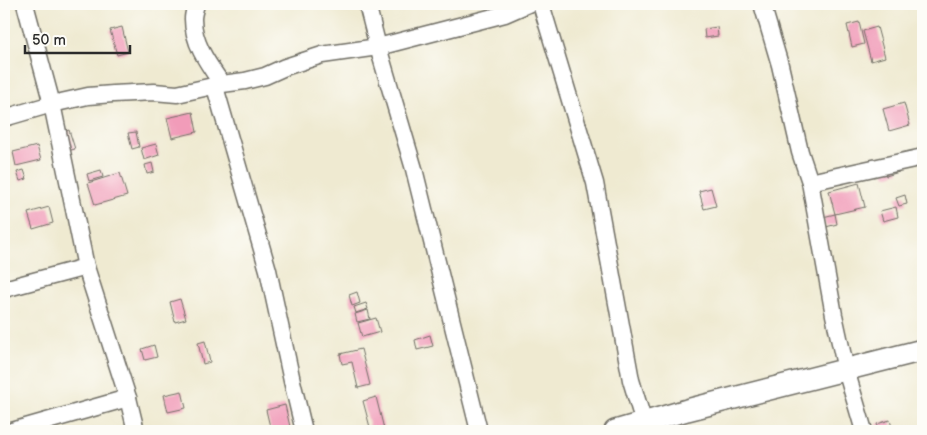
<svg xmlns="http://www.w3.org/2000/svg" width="927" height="435" viewBox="0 0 927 435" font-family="'Balsamiq Sans',sans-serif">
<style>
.building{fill:#f19cb9}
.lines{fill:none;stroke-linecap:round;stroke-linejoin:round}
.minor-casing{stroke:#706e65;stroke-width:19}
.tertiary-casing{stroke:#706e65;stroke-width:24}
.minor{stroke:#fff;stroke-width:16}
.tertiary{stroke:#fff;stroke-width:21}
</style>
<rect width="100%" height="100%" fill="#fdfcf7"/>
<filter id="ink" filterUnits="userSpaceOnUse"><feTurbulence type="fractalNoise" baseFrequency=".02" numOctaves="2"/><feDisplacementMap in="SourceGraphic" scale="10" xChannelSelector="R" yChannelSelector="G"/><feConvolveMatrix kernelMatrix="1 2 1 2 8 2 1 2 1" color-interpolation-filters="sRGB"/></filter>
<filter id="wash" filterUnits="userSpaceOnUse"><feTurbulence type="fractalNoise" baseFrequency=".0096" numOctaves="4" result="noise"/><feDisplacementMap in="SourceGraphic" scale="20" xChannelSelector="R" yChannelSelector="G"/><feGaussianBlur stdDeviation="1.12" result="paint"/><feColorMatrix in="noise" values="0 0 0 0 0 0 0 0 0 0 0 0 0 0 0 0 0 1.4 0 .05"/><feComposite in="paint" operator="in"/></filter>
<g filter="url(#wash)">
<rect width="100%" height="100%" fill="#efead1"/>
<g id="blocks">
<g class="building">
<path d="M859 22 864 44 852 47 847 25Z"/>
<path d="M122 27 128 52 117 55 110 30Z"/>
<path d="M717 27 718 36 705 38 704 29Z"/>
<path d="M877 27 885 57 871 61 863 31Z"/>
<path d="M904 103 910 125 889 131 883 109Z"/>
<path d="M193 112 197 132 172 138 167 118Z"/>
<path d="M69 130 75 149 67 151 62 133Z"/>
<path d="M136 132 139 147 132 149 128 133Z"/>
<path d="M156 144 159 155 144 160 141 148Z"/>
<path d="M37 146 41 160 16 166 13 152Z"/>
<path d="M152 163 154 172 147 174 145 165Z"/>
<path d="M897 164 899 172 886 176 883 168Z"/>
<path d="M24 170 27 179 20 181 17 172Z"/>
<path d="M101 170 103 177 89 181 87 174Z"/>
<path d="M120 173 127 196 95 205 88 183Z"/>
<path d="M859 183 865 207 835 214 829 191Z"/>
<path d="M711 188 716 206 704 209 699 191Z"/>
<path d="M905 195 907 204 899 206 896 198Z"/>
<path d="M49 207 53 223 33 229 28 213Z"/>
<path d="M896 207 898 217 883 221 880 211Z"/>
<path d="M835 214 837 224 826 227 823 217Z"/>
<path d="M357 292 360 303 352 306 349 295Z"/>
<path d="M180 299 186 319 175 322 170 302Z"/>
<path d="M366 303 368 309 356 313 354 307Z"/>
<path d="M368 310 370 319 357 322 355 314Z"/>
<path d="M376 318 380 332 362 337 358 323Z"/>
<path d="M430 335 433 346 417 350 415 340Z"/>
<path d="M205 341 210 362 203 364 198 343Z"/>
<path d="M154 345 157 357 145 360 142 349Z"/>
<path d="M361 349 370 385 358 388 352 362 342 364 340 354Z"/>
<path d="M182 391 186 408 168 412 164 395Z"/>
<path d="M376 397 384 429 371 431 363 401Z"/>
<path d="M285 405 291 431H271L266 410Z"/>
<path d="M890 420 893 431H880L877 424Z"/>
</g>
</g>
</g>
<g filter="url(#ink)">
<use href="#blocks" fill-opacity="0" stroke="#706e65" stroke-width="1"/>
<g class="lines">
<defs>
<g id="minor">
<path d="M25 4 52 104 86 267 128 398 136 431"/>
<path d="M196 4C195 9 193 14 193 19 193 44 209 65 222 84"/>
<path d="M367 4 378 47 414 169 479 431"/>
<path d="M541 4 595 183 631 380 644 423"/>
<path d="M762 4 780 65 800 152 810 182 834 315 846 370 864 431"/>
<path d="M215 87 268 270 292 381 304 431"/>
<path d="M4 118 52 104 88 96 113 94 154 92 177 94 222 84 245 81 265 76 285 67 322 55 378 47 505 14 528 4"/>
<path d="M810 182 923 157"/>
<path d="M4 289 86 267"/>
<path d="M12 431 128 398"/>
</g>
<path id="tertiary" d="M615 431 687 410 923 350"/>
</defs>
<use href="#minor" class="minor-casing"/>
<use href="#tertiary" class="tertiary-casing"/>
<use href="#minor" class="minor"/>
<use href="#tertiary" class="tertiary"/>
</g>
</g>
<rect width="927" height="435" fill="none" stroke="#fdfcf7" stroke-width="20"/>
<path d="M25 45v8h105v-8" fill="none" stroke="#2b2b2b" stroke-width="2.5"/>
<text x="32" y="45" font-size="15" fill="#2b2b2b" stroke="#fdfcf7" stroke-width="4" paint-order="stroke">50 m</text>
</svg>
